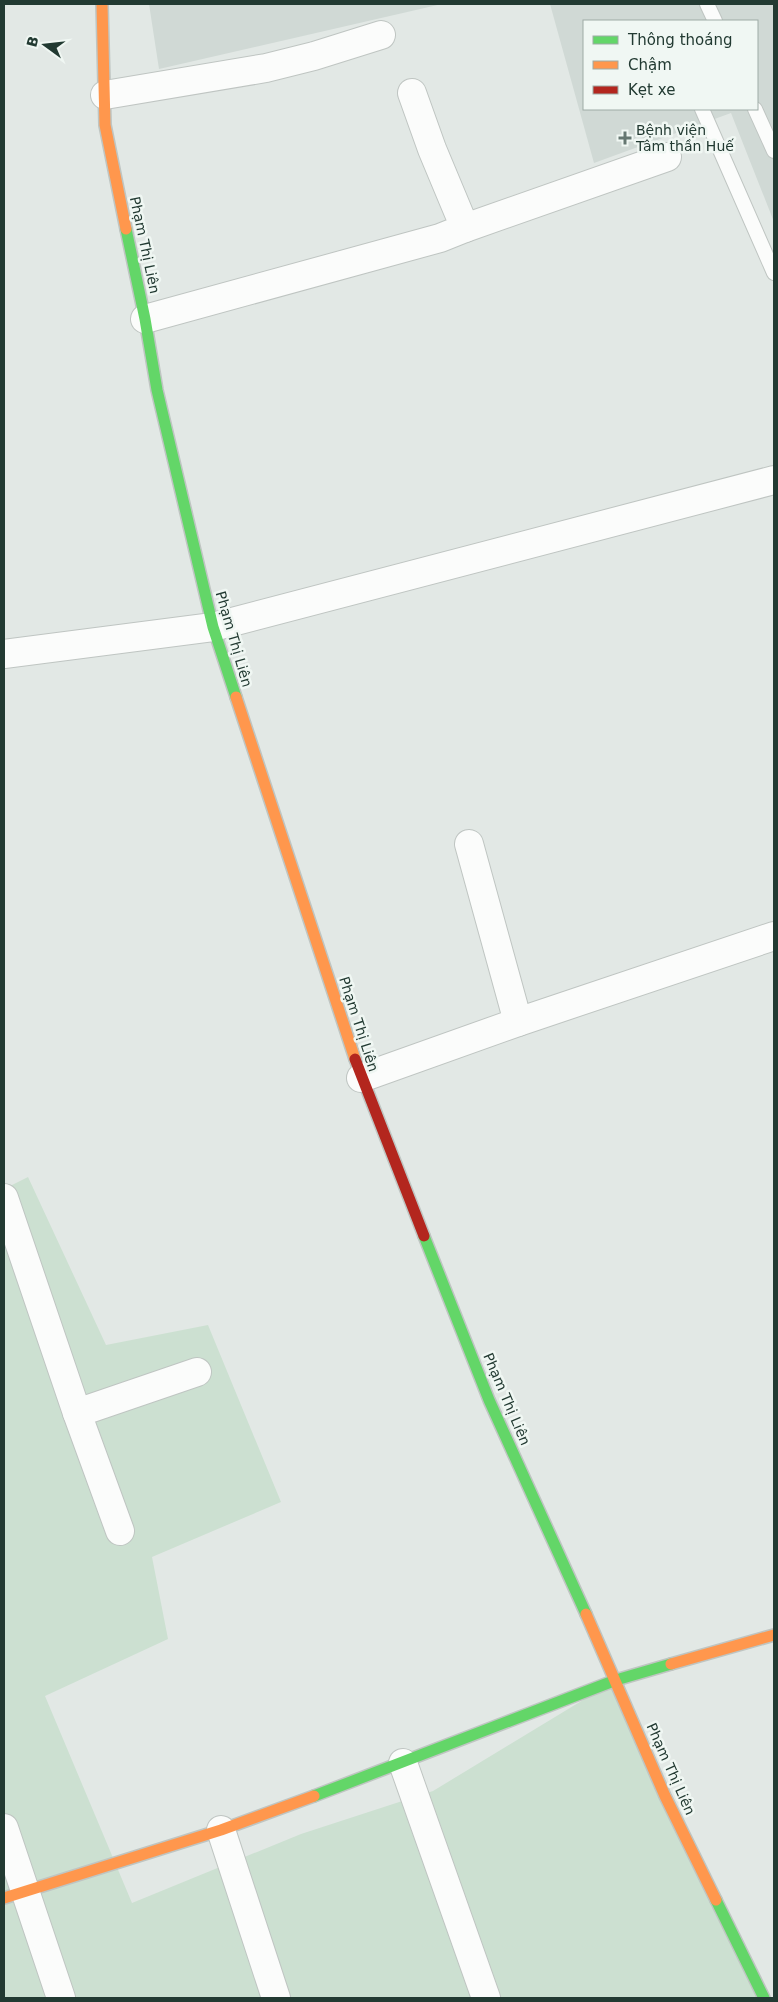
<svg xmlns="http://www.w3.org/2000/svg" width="778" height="2002" viewBox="0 0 778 2002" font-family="'DejaVu Sans',sans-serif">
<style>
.built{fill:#d0d9d5;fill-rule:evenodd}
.green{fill:#cce0d1}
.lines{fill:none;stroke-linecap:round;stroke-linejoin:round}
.lane-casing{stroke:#bfc5c2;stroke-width:16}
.street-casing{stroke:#bfc5c2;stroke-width:30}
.fast-casing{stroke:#bfc5c2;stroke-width:14}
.slow-casing{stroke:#bfc5c2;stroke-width:14}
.jam-casing{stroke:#bfc5c2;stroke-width:14}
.lane{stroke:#fbfcfb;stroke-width:14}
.street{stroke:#fbfcfb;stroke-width:28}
.fast{stroke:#63d668;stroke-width:11}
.slow{stroke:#ff974d;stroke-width:11}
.jam{stroke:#b3261e;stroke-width:11}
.poi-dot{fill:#657771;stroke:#f0f7f3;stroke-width:2}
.labels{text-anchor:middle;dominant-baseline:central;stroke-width:5;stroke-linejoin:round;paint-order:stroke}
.poi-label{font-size:14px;fill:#223a32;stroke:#f0f7f3;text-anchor:start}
.street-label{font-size:14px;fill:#223a32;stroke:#f0f7f3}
</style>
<rect width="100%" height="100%" fill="#e2e8e5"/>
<g class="built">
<path d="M149 4H442L159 69Z"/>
<path d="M550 4H774V222L731 113 594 163ZM584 21H757V109H584Z"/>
</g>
<path class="green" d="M28 1177 106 1345 208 1325 281 1502 152 1557 168 1639 45 1696 132 1903 301 1834 433 1791 616 1680 764 1998H4V1189Z"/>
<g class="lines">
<defs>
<g id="lane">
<path d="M707 4 715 21"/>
<path d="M702 109 774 273"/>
<path d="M755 109 774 151"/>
</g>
<g id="street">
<path d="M105 95 266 68 314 56 381 35"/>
<path d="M465 228 667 157"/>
<path d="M145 319 440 238 465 228 432 149 412 93"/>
<path d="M4 654 213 627 774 480"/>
<path d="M469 844 518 1022"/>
<path d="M361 1078 518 1022 774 936"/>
<path d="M4 1198 77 1413 197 1372"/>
<path d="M77 1413 120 1531"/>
<path d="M403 1763 486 1998"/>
<path d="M4 1828 61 1998"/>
<path d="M221 1830 276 1998"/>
</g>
<g id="fast">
<path d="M126 229 145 319 157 390 213 627 236 697"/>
<path d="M424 1236 489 1400 586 1614"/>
<path d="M314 1796 616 1680 671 1664"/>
<path d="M716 1900 764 1998"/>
</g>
<g id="slow">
<path d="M102 4 105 125 126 229"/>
<path d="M236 697 355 1059"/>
<path d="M586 1614 665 1796 716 1900"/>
<path d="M671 1664 774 1635"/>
<path d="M4 1898 221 1830 314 1796"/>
</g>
<path id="jam" d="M355 1059 424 1236"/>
</defs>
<use href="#lane" class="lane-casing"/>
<use href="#street" class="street-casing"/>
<use href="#fast" class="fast-casing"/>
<use href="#slow" class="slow-casing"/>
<use href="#jam" class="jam-casing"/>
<use href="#lane" class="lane"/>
<use href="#street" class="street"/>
<use href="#fast" class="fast"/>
<use href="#slow" class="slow"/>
<use href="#jam" class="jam"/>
</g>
<path class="poi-dot" d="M622.5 130.5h5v5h5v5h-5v5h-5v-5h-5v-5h5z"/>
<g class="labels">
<g class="poi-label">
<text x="636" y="130">Bệnh viện<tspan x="636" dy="16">Tâm thần Huế</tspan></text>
</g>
<g class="street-label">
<text transform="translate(145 245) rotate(78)">Phạm Thị Liên</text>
<text transform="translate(234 639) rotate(74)">Phạm Thị Liên</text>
<text transform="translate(359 1024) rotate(72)">Phạm Thị Liên</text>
<text transform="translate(507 1399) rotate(67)">Phạm Thị Liên</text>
<text transform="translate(671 1769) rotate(66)">Phạm Thị Liên</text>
</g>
</g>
<rect width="778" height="2002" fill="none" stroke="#223a32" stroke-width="10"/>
<rect x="583" y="20" width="175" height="90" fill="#f0f7f3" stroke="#9eaba6"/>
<rect x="593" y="36" width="25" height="8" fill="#63d668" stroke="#9eaba6"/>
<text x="628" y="45" font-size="15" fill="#223a32">Thông thoáng</text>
<rect x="593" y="61" width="25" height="8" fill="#ff974d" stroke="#9eaba6"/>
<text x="628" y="70" font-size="15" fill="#223a32">Chậm</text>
<rect x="593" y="86" width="25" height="8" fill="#b3261e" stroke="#9eaba6"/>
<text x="628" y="95" font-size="15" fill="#223a32">Kẹt xe</text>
<g transform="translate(45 45) rotate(285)" stroke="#f0f7f3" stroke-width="4" paint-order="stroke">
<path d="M0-4L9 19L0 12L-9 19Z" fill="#223a32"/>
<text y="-8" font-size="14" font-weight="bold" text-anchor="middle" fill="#223a32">B</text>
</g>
</svg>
